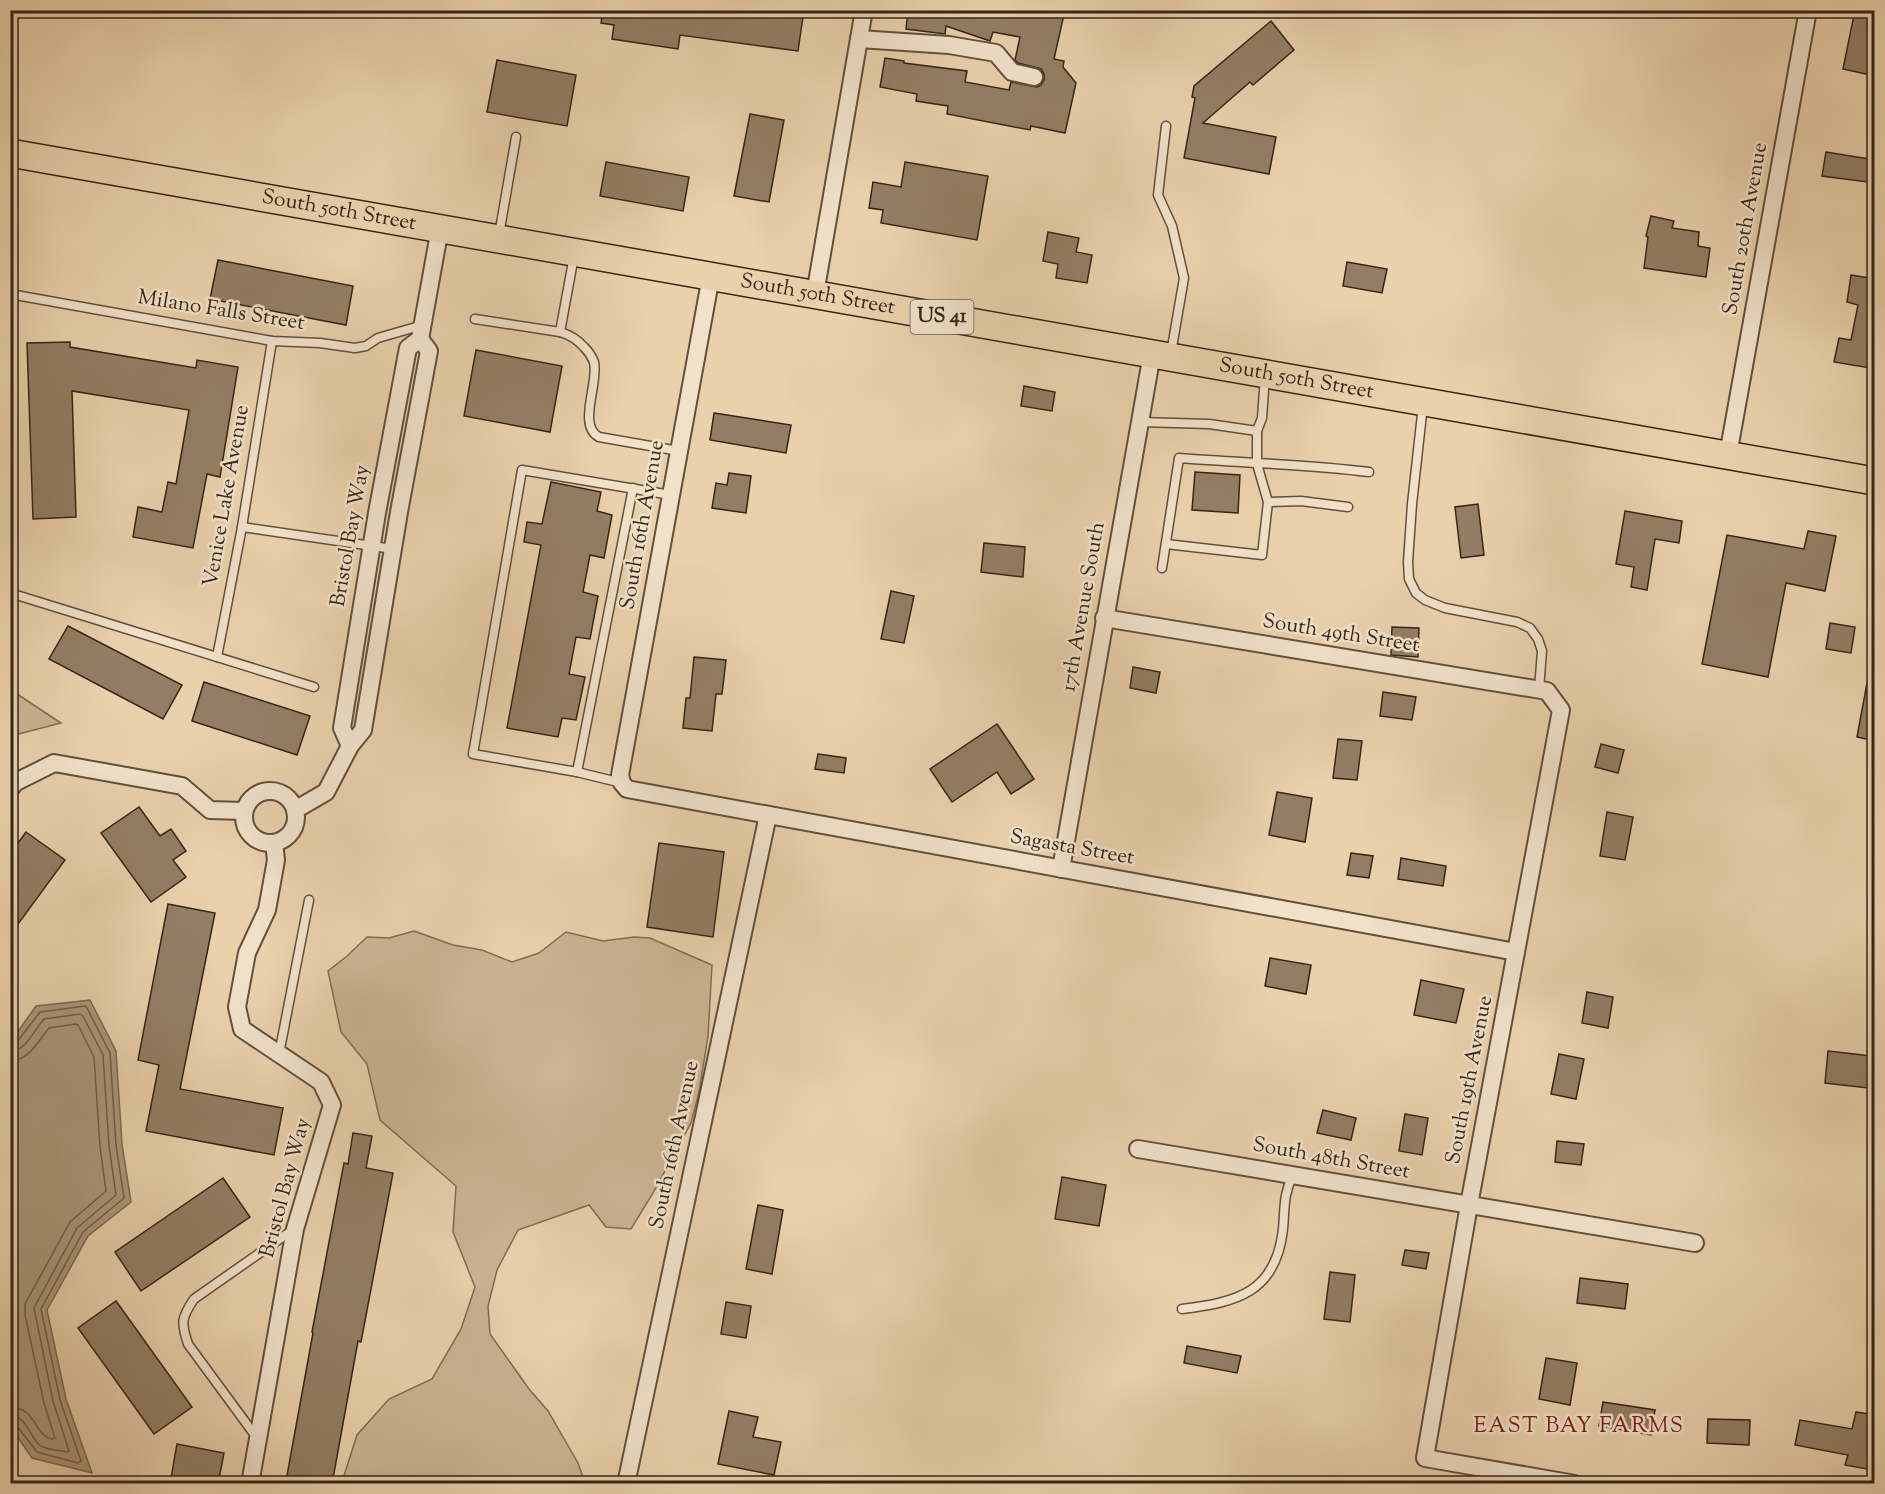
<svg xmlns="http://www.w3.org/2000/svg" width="1885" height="1494" viewBox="0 0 1885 1494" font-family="'Sorts Mill Goudy',serif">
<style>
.green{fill:#cab492;stroke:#806c54;stroke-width:1.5}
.water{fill:#ac9779;stroke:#7c6951;stroke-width:1.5}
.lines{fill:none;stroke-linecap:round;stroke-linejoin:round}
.shore{stroke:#705e48;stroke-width:1.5}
.building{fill:#937e64;stroke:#352516;stroke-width:1.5}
.service-casing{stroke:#62503c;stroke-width:11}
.minor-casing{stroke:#62503c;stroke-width:20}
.primary-casing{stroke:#352516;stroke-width:30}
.service{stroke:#f1e1c9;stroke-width:8}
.minor{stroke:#f1e1c9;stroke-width:16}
.primary{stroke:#e9d1ac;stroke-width:27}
.labels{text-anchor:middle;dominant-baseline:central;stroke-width:5;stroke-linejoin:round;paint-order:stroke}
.shield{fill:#f1e1c9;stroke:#6d5d4c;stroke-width:1.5}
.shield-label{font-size:20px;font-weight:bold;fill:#352516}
.street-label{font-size:21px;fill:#352516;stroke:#f1e1c9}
.neighbourhood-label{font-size:22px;letter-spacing:1.5px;fill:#7a1f14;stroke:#f1e1c9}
</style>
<rect width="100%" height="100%" fill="#e9d1ac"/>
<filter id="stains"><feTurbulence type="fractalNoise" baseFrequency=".00333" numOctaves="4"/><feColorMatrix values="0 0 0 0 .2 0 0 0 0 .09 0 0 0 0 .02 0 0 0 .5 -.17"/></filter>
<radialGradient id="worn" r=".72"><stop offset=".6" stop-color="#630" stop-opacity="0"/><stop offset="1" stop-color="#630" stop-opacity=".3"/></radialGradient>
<g class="green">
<path d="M11 690 61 723 11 736Z"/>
<path d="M414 931 453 945 482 950 512 962 539 953 566 932 603 941 634 937 650 938 712 965 708 1036 699 1092 691 1123 653 1193 631 1229 606 1227 589 1205 518 1230 497 1270 488 1306 490 1334 529 1389 548 1411 578 1463 585 1483 343 1484 342 1482 357 1435 389 1399 432 1379 461 1329 475 1287 453 1232 456 1186 380 1120 367 1064 341 1032 328 971 347 956 367 937 389 938Z"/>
</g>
<path class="water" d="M90 1000 116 1051 122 1144 131 1202 88 1236 47 1310 66 1399 92 1473 32 1458 10 1426 11 1041 36 1006Z"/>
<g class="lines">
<g class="shore">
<path d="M10 1044 17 1042 40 1012 85 1006 87 1008 110 1053 116 1145 124 1198 83 1232 41 1309 60 1400 81 1461 78 1463 37 1452 17 1426 10 1424"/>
<path d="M10 1052C27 1050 34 1030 44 1019L80 1014 83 1016 103 1055 109 1146 116 1195 77 1228 34 1308 53 1401 69 1451 66 1452C59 1450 48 1450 41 1446 28 1438 30 1417 10 1416"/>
<path d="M10 1061C30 1060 38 1041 49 1028L75 1024 78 1025 94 1057 100 1147 106 1191 70 1222 25 1304V1315L44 1403 55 1438 52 1439C34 1435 37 1408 10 1407"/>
</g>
</g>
<g class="building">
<path d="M603 10H804L798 51 680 35 678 49 612 39 614 25 601 23Z"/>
<path d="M908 10H1065L1054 59 1064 61 1063 67 1076 83 1065 133 1031 126 1030 130 947 114 948 106 916 101 917 94 880 87 885 58 904 61V63L967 71 965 82 1009 90 1011 82 1037 87 1041 85 1044 80V74L1041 69 1018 63 1015 60 1020 37 993 32 990 41 946 26 945 34 906 29Z"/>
<path d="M1855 10H1875V76L1843 69Z"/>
<path d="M1271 21 1294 50 1253 85 1250 82 1203 123 1276 137 1269 174 1184 158 1195 98 1192 97 1194 86Z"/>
<path d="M497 60 576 75 567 126 487 112Z"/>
<path d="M750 114 784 120 769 202 734 196Z"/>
<path d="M1826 152 1875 160V183L1822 176Z"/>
<path d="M606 162 689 177 683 211 600 196Z"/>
<path d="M905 162 988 176 977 240 881 223 883 210 869 208 873 182 901 187Z"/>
<path d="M1651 216 1674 221 1672 228 1699 232 1698 246 1710 248 1706 277 1644 268 1648 237 1646 236Z"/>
<path d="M1048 232 1079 238 1076 252 1092 255 1087 283 1056 278 1058 264 1043 261Z"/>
<path d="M218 260 353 286 346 325 210 299Z"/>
<path d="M1347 262 1387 269 1382 293 1343 286Z"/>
<path d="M1851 275 1875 279V343L1870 368 1834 362 1839 338 1851 340 1858 305 1847 302Z"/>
<path d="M70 342V347L196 368 197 360 238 367 220 477 207 474 193 548 133 537 138 507 162 512 168 482 176 484 189 410 72 391 76 517 33 519 27 343Z"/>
<path d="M476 350 562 366 550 432 464 416Z"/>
<path d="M1024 386 1055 392 1052 411 1021 406Z"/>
<path d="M714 413 791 425 786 453 710 440Z"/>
<path d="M1195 472 1240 475 1238 513 1192 510Z"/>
<path d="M729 473 751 476 746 513 712 508 716 483 727 485Z"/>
<path d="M551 482 601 492 597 511 612 515 604 558 590 555 583 592 598 596 590 639 576 637 569 674 585 677 576 720 562 718 558 737 507 728 541 545 524 542 527 522 542 524Z"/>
<path d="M1478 504 1484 555 1461 558 1455 507Z"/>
<path d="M1625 511 1682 521 1679 543 1655 539 1647 590 1631 587 1634 567 1616 564Z"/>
<path d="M1808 531 1836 536 1825 591 1786 583 1768 677 1702 664 1727 535 1804 549Z"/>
<path d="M984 543 1025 547 1023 577 981 572Z"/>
<path d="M891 591 914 596 904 643 881 639Z"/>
<path d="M1830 623 1855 627 1851 653 1826 649Z"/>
<path d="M68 626 182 685 163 719 49 659Z"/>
<path d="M1392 627 1419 628 1418 657 1391 655Z"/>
<path d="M694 657 726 660 722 694H716L712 731 683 728 686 698H690Z"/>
<path d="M1133 667 1160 672 1156 693 1130 688Z"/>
<path d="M204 682 310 716 297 755 192 721Z"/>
<path d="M1867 683H1875V741L1857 737Z"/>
<path d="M1383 692 1416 697 1412 720 1380 716Z"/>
<path d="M997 724 1034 779 1011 794 997 772 952 802 930 769Z"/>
<path d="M1338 739 1362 741 1357 780 1333 778Z"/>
<path d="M1601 744 1624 750 1618 773 1595 767Z"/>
<path d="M818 754 846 758 844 773 815 769Z"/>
<path d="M1277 792 1312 798 1305 842 1269 835Z"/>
<path d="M139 807 160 836 171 829 186 851 173 860 186 877 151 902 101 833Z"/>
<path d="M1607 812 1633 817 1625 860 1600 856Z"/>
<path d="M26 832 65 860 10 935V854Z"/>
<path d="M659 843 724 852 713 937 647 927Z"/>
<path d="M1351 853 1373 856 1369 878 1347 875Z"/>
<path d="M1401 858 1446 866 1443 886 1398 879Z"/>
<path d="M168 904 215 913 180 1089 283 1108 274 1155 146 1131 159 1065 138 1060Z"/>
<path d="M1270 958 1311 965 1306 994 1265 986Z"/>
<path d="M1421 980 1464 989 1456 1023 1414 1015Z"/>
<path d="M1587 992 1613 997 1608 1028 1582 1023Z"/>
<path d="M1828 1051 1871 1056 1868 1088 1825 1083Z"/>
<path d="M1559 1054 1584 1059 1576 1099 1551 1094Z"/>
<path d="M1323 1110 1356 1118 1351 1140 1317 1133Z"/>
<path d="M1405 1114 1428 1118 1422 1155 1399 1151Z"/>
<path d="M353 1133 372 1136 366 1168 393 1173 361 1342 358 1341 332 1484H302L286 1481 313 1333 312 1332 344 1163 348 1164Z"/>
<path d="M1557 1141 1584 1144 1581 1165 1555 1162Z"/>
<path d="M1062 1177 1106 1185 1099 1226 1055 1219Z"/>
<path d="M223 1178 250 1217 141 1291 115 1252Z"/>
<path d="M758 1205 783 1210 772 1274 746 1269Z"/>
<path d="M1405 1250 1429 1253 1426 1269 1402 1265Z"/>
<path d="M1330 1272 1355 1275 1350 1322 1324 1319Z"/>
<path d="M1580 1278 1628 1284 1625 1309 1577 1303Z"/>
<path d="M116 1301 192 1407 154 1434 78 1328Z"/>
<path d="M726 1302 751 1306 746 1338 721 1334Z"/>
<path d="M1187 1346 1241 1356 1237 1373 1184 1363Z"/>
<path d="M1546 1358 1577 1363 1570 1405 1539 1399Z"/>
<path d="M1603 1402 1655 1410 1651 1435 1599 1426Z"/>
<path d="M729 1411 758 1417 753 1437 781 1442 774 1475 718 1464Z"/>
<path d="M1856 1412 1875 1415V1433L1867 1469 1845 1465 1848 1455 1795 1445 1800 1420 1852 1429Z"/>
<path d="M1708 1419 1750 1420 1749 1445 1707 1443Z"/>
<path d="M177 1444 224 1453 218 1484H170Z"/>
</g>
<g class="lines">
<defs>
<g id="service">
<path d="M1166 126 1158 195 1172 226 1184 278 1171 353"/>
<path d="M499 235 516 137"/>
<path d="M10 294 272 341 320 343 355 348 366 346 378 338 423 325"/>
<path d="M475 319 560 332C570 335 577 339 584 347 588 351 592 357 594 362 599 383 577 426 599 437L679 451"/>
<path d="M560 332 574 256"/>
<path d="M1423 405 1412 504 1408 562 1409 579 1416 593 1425 600 1445 608 1517 622 1530 628 1538 639 1542 651 1539 689"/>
<path d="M1140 422 1209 424 1257 431 1262 418 1265 376"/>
<path d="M1268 502 1301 501 1348 507"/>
<path d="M242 527 393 549"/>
<path d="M1166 544 1262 555 1268 502 1257 464V431"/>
<path d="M1162 568 1179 458C1242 463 1306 464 1369 472"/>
<path d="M10 593 314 687"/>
<path d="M217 657 242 527 272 341"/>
<path d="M577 772 633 488"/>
<path d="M622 783 577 772 473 754 522 470 671 495"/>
<path d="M279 1054 309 900"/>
<path d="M1182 1309C1237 1302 1276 1293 1283 1229 1285 1208 1283 1195 1293 1175"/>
<path d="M257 1438 188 1344C181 1323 181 1318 194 1299L294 1229"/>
</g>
<g id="minor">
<path d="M859 39 949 45 996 53 1012 72 1034 77"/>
<path d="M711 276 620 775 622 783 627 789 1516 952"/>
<path d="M815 294 864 10"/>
<path d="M1728 455 1808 10"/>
<path d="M1104 618 1547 691 1561 710 1469 1205 1425 1458 1575 1484"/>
<path d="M350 746 342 728 377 513 408 348 420 339 440 228"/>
<path d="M10 789 16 782 54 763 182 786 210 810 244 811"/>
<circle cx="270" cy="817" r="26"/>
<path d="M295 810 326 792 350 746 363 730 399 512 429 351 420 339"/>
<path d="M1061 869 1152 354"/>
<path d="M1138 1149 1695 1243"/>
<path d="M250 1484 295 1229 332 1105 321 1082 242 1029 237 1007 247 953 267 910 276 860 274 843"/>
<path d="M626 1484 768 815"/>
</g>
<g id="primary">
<path id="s1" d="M10 153 1874 481"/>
</g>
</defs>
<use href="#service" class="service-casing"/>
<use href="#minor" class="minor-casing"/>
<use href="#primary" class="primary-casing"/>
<use href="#service" class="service"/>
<use href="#minor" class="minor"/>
<use href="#primary" class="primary"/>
</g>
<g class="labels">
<rect class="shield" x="910.5" y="300" width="63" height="34" rx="4.5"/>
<g class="shield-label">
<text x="942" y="317">US 41</text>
</g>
<g class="street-label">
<text stroke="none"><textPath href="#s1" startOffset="334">South 50th Street</textPath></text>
<text transform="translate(1746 229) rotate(-80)">South 20th Avenue</text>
<text stroke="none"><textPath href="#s1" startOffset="820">South 50th Street</textPath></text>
<text transform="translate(221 311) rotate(9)">Milano Falls Street</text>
<text stroke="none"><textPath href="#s1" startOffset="1306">South 50th Street</textPath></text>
<text transform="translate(227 496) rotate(-80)">Venice Lake Avenue</text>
<text transform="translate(643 525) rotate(-80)">South 16th Avenue</text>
<text transform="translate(351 536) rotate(-80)">Bristol Bay Way</text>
<text transform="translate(1084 607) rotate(-80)">17th Avenue South</text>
<text transform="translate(1341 634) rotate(9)">South 49th Street</text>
<text transform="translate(1072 848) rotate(10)">Sagasta Street</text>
<text transform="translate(1470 1080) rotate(-79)">South 19th Avenue</text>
<text transform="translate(675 1145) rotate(-78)">South 16th Avenue</text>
<text transform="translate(1331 1159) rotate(10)">South 48th Street</text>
<text transform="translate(286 1188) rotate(-75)">Bristol Bay Way</text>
</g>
<g class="neighbourhood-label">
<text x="1579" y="1427">EAST BAY FARMS</text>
</g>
</g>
<rect width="1885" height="1494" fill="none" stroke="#e9d1ac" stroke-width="36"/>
<rect x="12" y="12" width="1861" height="1470" fill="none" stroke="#352516" stroke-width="3"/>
<rect x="18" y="18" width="1849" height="1458" fill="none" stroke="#352516" stroke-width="1.5"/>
<rect width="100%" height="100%" filter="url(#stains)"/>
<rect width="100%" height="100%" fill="url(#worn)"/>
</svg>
